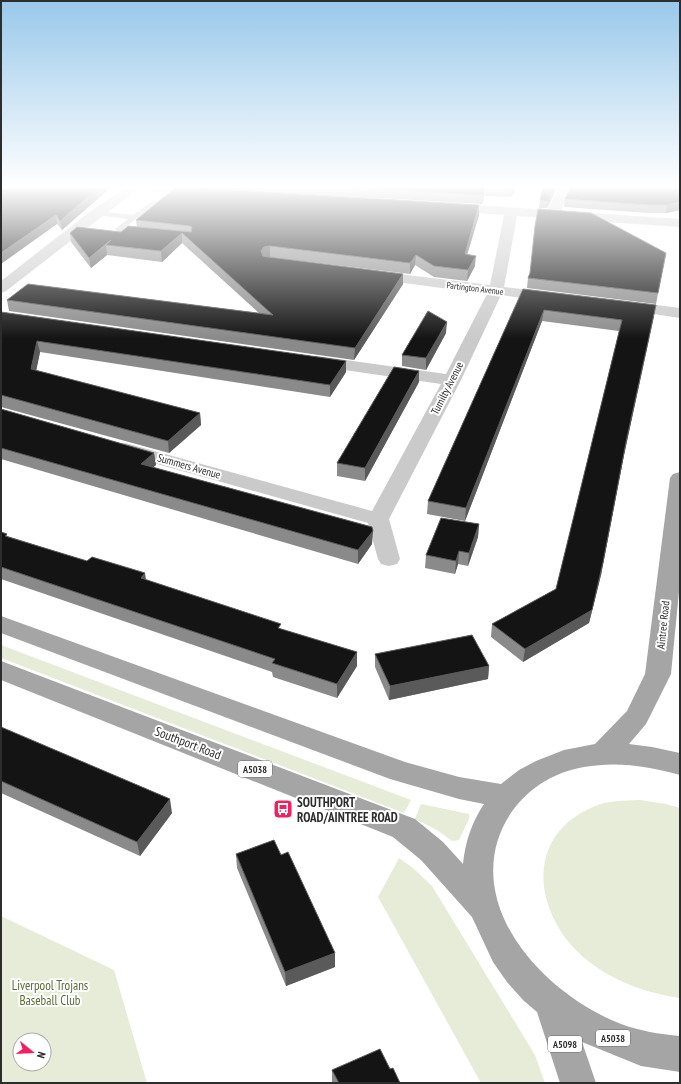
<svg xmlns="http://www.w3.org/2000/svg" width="681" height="1084" viewBox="0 0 681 1084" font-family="'PT Sans Narrow',sans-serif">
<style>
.green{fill:#e7ecd9;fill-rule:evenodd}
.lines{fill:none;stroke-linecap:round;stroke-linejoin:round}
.service{fill:#cacaca;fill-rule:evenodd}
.minor{fill:#cacaca;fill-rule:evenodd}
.primary{fill:#a5a5a5;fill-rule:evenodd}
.wall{fill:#8a8a8a}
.shaded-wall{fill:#5a5a5a}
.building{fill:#141414;stroke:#5a5a5a}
.labels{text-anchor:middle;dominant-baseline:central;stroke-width:4;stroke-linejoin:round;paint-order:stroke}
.far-street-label{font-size:9px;fill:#2d2d2d;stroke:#fff}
.shield{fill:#fff;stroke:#6c6c6c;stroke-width:1}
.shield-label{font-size:10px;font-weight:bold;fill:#2d2d2d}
.street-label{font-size:11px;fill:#2d2d2d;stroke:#fff}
.near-street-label{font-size:13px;fill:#2d2d2d;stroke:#fff}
.near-poi-label{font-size:13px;font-weight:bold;fill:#2d2d2d;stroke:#fff;text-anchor:start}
.near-park-label{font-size:13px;fill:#5b6b37;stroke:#fff}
</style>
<rect width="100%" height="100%" fill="#fff"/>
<g class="green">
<path d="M1 645 411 800 404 813 1 658Z"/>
<path d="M640 800 666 804 680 808V998C638 992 594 974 567 940 531 892 534 832 593 807 608 800 624 801 640 800Z"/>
<path d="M421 804 469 814V819L459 840 452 841 437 830 415 819Z"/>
<path d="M399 858 413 868 432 886 535 1055 545 1083H481L378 897Z"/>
<path d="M1 916 114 970 147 1083H1ZM20 1040H44V1064H20Z"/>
</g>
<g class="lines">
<path class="service" d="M154 200 156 201V203L123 229 140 231V235H137L118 234 115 229 128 219 97 215 93 213 97 211 133 215Z"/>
<g class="minor">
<path d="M126 188H139L6 291 1 293V281L92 210Z"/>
<path d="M148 188H203L208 191 206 194 202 195 154 192 150 191Z"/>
<path d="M558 188H570L561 211 680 219V227L517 216 504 287 550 292 555 294 558 297 555 300 550 302 501 295 461 380 389 519 400 559 397 564 389 566 381 564 378 559 368 523 118 453 115 449 118 445 125 443 372 511 441 384 317 366 311 365 308 361 311 357 317 356 446 374 487 294 374 279 369 278 367 275 369 272 374 271 490 285 504 215 450 211 445 210 444 207 445 204 450 203 548 210Z"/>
<path d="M626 301 680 308V318L621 309 618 306 621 303Z"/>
</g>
<path class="primary" d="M680 472V581L671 674 646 724 629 744 652 747 680 753V775C648 766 617 761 584 767 525 777 484 830 495 890 506 950 566 1003 621 1024 640 1031 659 1034 680 1036V1072L641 1066 582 1042 596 1083H560L537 1012 523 1000 507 982 493 962 472 917 421 860 393 837 1 680V661L415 819 443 842 463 864C465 842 472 822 484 804L459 799 390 779 1 633V616L405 762 459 777 501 784 519 770 536 761 564 750 595 744 627 711 645 674 670 478 673 474Z"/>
</g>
<g class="wall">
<path d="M1 188H110L62 230 57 224Z"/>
<path d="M205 188H517L511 197 484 196 482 204Z"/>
<path d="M557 188 547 208H539L540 200Z"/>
<path d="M680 188V210L666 213H649L564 207 565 199Z"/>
<path d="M479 215 467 255 475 266 467 281 434 277 415 265 410 274 270 257H268L403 274V284L354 360 9 311 7 300 260 314 182 243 162 262 107 255 91 268 71 242 70 233 121 232 137 227 136 220Z"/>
<path d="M666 253 656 304 527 288 528 278Z"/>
<path d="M523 289 654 316 624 455 601 575 589 623 523 662 491 637 492 624 556 589 619 331 542 321 465 521 427 514 428 501Z"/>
<path d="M1 312 346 361V372L330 397 40 352 36 371 200 413 201 425 169 453 1 407Z"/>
<path d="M446 333 426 370 402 366V355Z"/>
<path d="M419 382 365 481 337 476V463Z"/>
<path d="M1 409 154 453 156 465 153 467 372 544 358 564 1 459Z"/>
<path d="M479 524 478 537 468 566 458 564 455 574 425 568 426 555Z"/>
<path d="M1 532 7 534V536L146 580 281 629 357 652V666L337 698 273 677 272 672 1 579Z"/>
<path d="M375 654 489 666 488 679 389 700 375 667Z"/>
<path d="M1 727 172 813 140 856 1 793Z"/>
<path d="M236 854 281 855 335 967 286 986 237 868Z"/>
<path d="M390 1069 400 1083H332V1070Z"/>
</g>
<g class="shaded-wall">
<path d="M98 188H110L62 230 60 221Z"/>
<path d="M485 188 484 196 482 204 483 195Z"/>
<path d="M512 188H517L511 197Z"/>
<path d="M554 188H557L547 208 548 201Z"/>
<path d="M680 202V210L666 213 667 205Z"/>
<path d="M479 205V215L464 265 465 254Z"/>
<path d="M56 215 57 224 1 264V253Z"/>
<path d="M182 233V243L162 262 161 251Z"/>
<path d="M106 245 107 255 91 268 89 258Z"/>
<path d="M270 246V257L265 258 262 261 261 251 264 247Z"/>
<path d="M416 255 415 265 410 274V263Z"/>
<path d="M476 256 475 266 467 281 468 270Z"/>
<path d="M403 274V284L354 360 355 348Z"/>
<path d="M544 310 542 321 465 521 466 508Z"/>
<path d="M654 316 624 455 601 575 589 623 523 662 525 649 592 610 626 442Z"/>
<path d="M447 322 446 333 426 370V358Z"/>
<path d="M37 341 40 352 34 381 31 369Z"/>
<path d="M346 361V372L330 397V385Z"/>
<path d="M419 371V382L365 481V468Z"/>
<path d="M200 413 201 425 169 453 168 441Z"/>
<path d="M154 453 156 465 143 476 141 464Z"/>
<path d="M479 524 478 537 468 566 469 553Z"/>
<path d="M373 531 372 544 358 564V550Z"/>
<path d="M459 551 458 564 455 574 456 561Z"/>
<path d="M145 573 147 586 141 578Z"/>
<path d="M357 652V666L337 698V684Z"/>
<path d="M489 666 488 679 389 700 390 686Z"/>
<path d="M170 799 172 813 140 856 137 842Z"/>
<path d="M335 953V967L286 986 285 972Z"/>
</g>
<g class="building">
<path d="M1 188H98L60 221 56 215 1 253Z"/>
<path d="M175 188H202L479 205 465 254 476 256 468 270 434 266 416 255 410 263 270 246 264 247 261 251 263 256 269 257 403 274 355 348 7 300 28 284 273 315 182 233 161 251 106 245 111 240 89 258 70 233 77 227 121 232 128 226 191 232 192 227 190 226 136 220Z"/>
<path d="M357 188H485L483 195Z"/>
<path d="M543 188H554L548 201 540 200Z"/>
<path d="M570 188H680V202L667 205H650L565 199Z"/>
<path d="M538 209 591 213 666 253 658 293 528 278 530 273 535 226Z"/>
<path d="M523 289 656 305 626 442 603 562 592 610 525 649 492 624 556 589 622 320 544 310 466 508 428 501Z"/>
<path d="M428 311 447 322 426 358 402 355Z"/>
<path d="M1 312 346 361 330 385 37 341 31 369 200 413 168 441 1 395Z"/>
<path d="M394 367 419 371 365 468 337 463Z"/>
<path d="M1 409 154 453 141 464 372 527 373 531 358 550 1 448Z"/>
<path d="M441 518 479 524 469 553 459 551 456 561 426 555Z"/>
<path d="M1 532 7 534 5 536 87 561 92 557 145 573 141 578 281 624 278 628 357 652 337 684 272 663 275 659 1 567Z"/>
<path d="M472 635 489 666 390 686 375 654Z"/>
<path d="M1 727 170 799 137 842 1 781Z"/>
<path d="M274 840 281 855 288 852 335 953 285 972 236 854Z"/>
<path d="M380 1049 390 1069 393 1068 400 1083H339L332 1070Z"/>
</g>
<linearGradient id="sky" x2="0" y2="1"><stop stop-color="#99c8ea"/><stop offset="0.55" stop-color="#fff"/><stop offset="1" stop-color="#fff" stop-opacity="0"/></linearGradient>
<rect width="681" height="339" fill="url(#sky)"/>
<defs>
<symbol id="bus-square" viewBox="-11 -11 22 22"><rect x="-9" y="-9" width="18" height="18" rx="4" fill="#f1215f" stroke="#fff"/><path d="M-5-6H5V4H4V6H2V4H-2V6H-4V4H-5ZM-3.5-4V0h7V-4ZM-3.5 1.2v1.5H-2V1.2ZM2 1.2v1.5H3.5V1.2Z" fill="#fff"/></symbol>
</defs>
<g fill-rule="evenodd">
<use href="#bus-square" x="272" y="798" width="22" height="22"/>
</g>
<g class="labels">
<g class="far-street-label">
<text transform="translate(475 288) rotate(7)">Partington Avenue</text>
</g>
<g class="shield">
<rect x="238" y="761" width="34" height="16" rx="3"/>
<rect x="596" y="1030" width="34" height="16" rx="3"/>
<rect x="548" y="1036" width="34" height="16" rx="3"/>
</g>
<g class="shield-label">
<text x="255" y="769">A5038</text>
<text x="613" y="1038">A5038</text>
<text x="565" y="1044">A5098</text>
</g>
<g class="street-label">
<text transform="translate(447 388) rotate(-63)">Tumilty Avenue</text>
<text transform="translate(189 466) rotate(16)">Summers Avenue</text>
<text transform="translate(663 625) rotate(-84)">Aintree Road</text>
</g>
<g class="near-street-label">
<text transform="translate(188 743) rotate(21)">Southport Road</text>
</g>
<g class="near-poi-label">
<text x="297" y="802">SOUTHPORT<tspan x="297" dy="15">ROAD/AINTREE ROAD</tspan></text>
</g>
<g class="near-park-label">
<text x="50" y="985">Liverpool Trojans<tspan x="50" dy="15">Baseball Club</tspan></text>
</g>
</g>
<rect width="681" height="1084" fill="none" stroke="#2d2d2d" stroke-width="4"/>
<g transform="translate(32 1052) rotate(108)"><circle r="19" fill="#ffffff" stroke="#ababab"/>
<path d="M0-3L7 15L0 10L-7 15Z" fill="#f1215f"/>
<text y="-6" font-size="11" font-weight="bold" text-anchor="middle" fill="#2d2d2d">N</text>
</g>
</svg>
